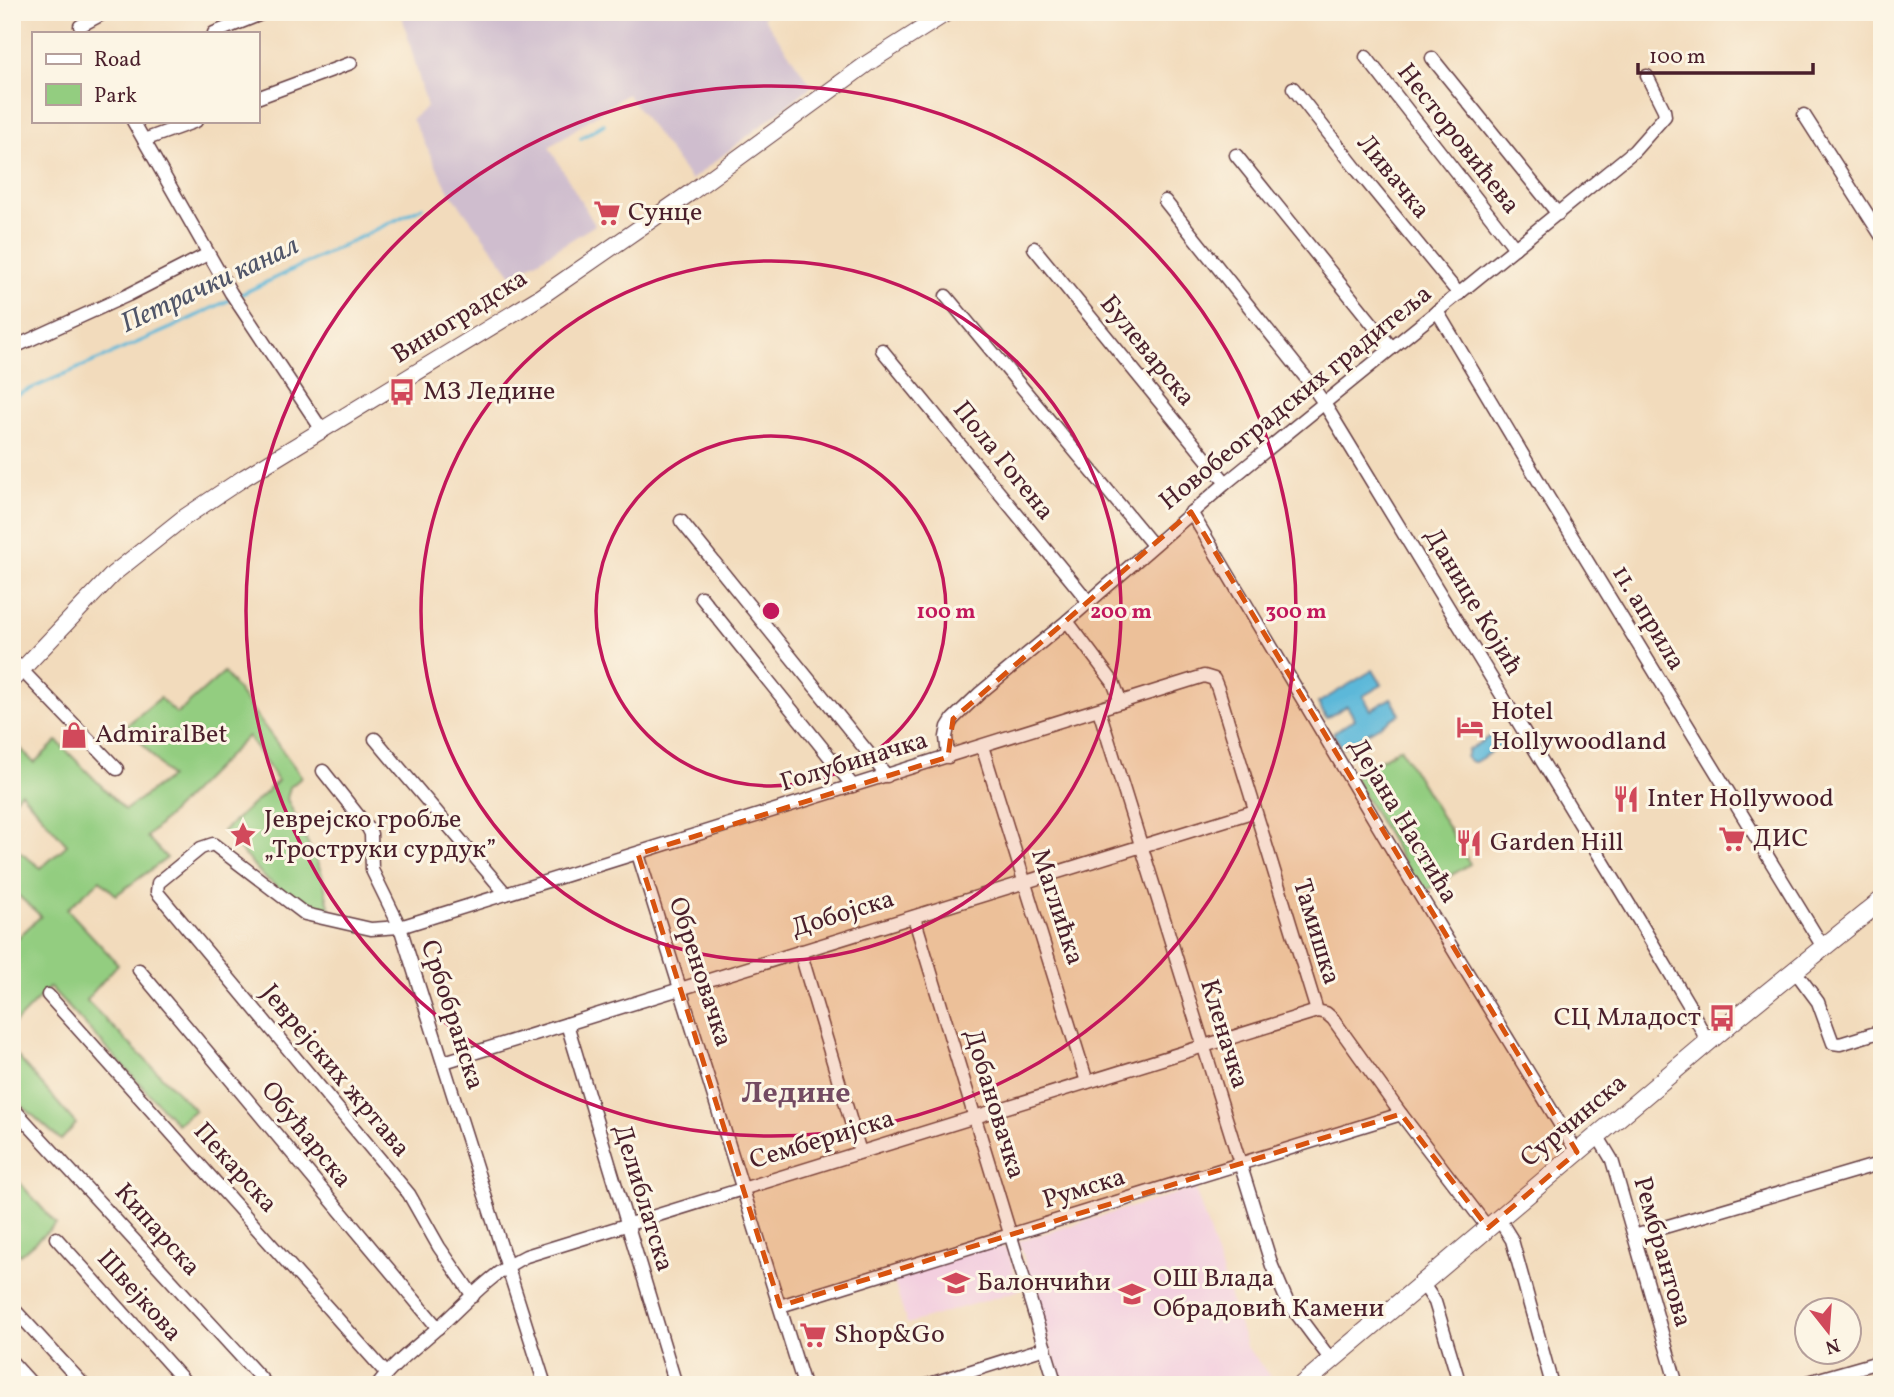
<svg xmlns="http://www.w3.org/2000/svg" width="1894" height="1397" viewBox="0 0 1894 1397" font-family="Vollkorn,serif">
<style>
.built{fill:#f3cfdf}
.industrial{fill:#cfbdce}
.green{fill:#93cd80;stroke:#6e7656;stroke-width:2}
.water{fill:#5bb8d9;stroke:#526c82;stroke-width:2}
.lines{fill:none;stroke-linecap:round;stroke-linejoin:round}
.stream{stroke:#5bb8d9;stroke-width:3.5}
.minor-casing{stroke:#633b41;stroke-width:15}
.tertiary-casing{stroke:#633b41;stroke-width:18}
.secondary-casing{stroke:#633b41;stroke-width:20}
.minor{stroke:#fff;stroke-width:12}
.tertiary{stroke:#fff;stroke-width:16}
.secondary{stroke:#fff;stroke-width:18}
.marked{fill:#d8530f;fill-opacity:0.2;stroke:#d8530f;stroke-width:5;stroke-dasharray:14 9;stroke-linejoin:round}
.ring{fill:none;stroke:#c2185b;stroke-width:3.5}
.labels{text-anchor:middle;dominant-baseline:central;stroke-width:6;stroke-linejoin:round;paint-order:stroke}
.street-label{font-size:26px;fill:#4a1f2b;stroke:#fcf5e5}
.poi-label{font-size:26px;fill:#4a1f2b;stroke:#fcf5e5;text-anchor:start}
.water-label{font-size:28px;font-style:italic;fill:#505568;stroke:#fcf5e5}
.quarter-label{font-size:30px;font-weight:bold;fill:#744b62;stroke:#fcf5e5}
.centre{fill:#c2185b;stroke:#fcf5e5;stroke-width:3.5}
.ring-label{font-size:21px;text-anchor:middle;font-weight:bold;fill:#c2185b;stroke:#fcf5e5;stroke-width:6;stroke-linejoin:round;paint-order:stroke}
</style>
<rect width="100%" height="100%" fill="#fcf5e5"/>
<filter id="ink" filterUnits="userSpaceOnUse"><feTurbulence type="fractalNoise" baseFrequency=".0143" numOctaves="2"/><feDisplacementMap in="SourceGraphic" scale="14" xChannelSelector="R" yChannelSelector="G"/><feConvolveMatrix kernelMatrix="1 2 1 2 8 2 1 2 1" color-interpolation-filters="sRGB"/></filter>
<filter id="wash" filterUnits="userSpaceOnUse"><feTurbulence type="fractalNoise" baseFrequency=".00686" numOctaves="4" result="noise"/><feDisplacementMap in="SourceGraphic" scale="28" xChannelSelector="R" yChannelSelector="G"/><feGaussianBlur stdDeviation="1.57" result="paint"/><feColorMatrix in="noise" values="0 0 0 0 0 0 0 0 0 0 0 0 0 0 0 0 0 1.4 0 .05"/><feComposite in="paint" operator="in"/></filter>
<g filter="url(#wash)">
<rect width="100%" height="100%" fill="#f2dbbc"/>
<g class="built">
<path d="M1195 1188 1246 1346 1277 1385H1062L1019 1241Z"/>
<path d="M993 1245 1005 1248 1009 1254 1020 1290 907 1324 892 1276Z"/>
</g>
<path class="industrial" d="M401 12H767L763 17 812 86 691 180 627 94 549 147 595 225 513 276 449 191 412 119 427 107Z"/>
<g class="green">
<path d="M224 672 302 777 290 787 287 799 321 871 331 915 304 907 264 877 223 831 278 781 248 736 147 837 167 858 116 895 100 880 67 909 118 964 86 1000 195 1110 177 1124 50 987 12 1026V943L41 916 12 890V846L41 868 67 845 21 792 12 801V739L34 763 57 741 125 810 170 777 127 725 160 698 177 714Z"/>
<path d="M1400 748 1470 864 1422 893 1353 777Z"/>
<path d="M12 1050 76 1124 61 1140 12 1097Z"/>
<path d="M12 1174 56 1224 20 1255 12 1247Z"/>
</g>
<g class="water">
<path d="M1373 670 1382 685 1363 696 1371 710 1391 698 1400 714 1342 748 1333 733 1355 719 1347 706 1326 718 1318 703Z"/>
<path d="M1496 733 1503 738 1502 746 1475 762H1472L1466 758 1468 750Z"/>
</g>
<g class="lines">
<g class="stream">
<path d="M780 14 783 12"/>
<path d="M581 138 604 124"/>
<path d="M12 397 171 328 423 207"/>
</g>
</g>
</g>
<g filter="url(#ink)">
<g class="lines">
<defs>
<g id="minor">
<path d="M80 26 106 12"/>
<path d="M214 33 266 12"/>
<path d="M1366 57 1515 248"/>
<path d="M1432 58 1558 214"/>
<path d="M1293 88 1358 171 1459 294"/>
<path d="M257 98 351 63"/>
<path d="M1804 115 1882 237"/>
<path d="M133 121 231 293 322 430"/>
<path d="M144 140 196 121"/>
<path d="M1236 155 1392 348"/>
<path d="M1165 201 1310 383 1324 403 1638 919 1689 1005 1708 1043"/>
<path d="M1034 248 1226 483"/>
<path d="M946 296 1153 545"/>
<path d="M1437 311 1548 497 1823 947"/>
<path d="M12 348 128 295 208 254"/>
<path d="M882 350 1089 602"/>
<path d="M1191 512 1399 861 1577 1152"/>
<path d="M681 521 887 776"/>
<path d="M701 597 853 786"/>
<path d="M1067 621 1113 682 1121 702"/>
<path d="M12 660 117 769"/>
<path d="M1099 710 1272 1266 1287 1301 1331 1360"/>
<path d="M375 739 506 894"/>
<path d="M982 746 1087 1082"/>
<path d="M948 757 946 737 948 727 953 719 980 693 1067 621 1226 483 1634 151 1665 116 1664 110 1647 76"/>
<path d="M323 771 368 828 371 834 372 870 400 927 545 1385"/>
<path d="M638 854 804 1385"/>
<path d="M914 917 1056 1385"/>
<path d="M800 951 860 1152"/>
<path d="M139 970 438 1328"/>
<path d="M1795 971 1818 1002 1833 1043 1840 1044 1882 1031"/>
<path d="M48 995 386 1373"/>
<path d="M567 1024 676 1385"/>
<path d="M444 1062 1255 811"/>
<path d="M12 1107 267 1385"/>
<path d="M1597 1135 1612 1160 1677 1385"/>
<path d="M1499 1219 1512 1240 1552 1385"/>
<path d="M1634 1236 1882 1163"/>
<path d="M56 1238 188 1385"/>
<path d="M1423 1284 1435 1302 1460 1385"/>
<path d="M473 1296 439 1247 409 1194 157 892 158 883 201 848 213 844 305 914 371 929 400 927 1204 676 1214 679 1218 689 1317 1011 1326 1013 1333 1019 1401 1114 1488 1228"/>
<path d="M780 1306 1401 1114"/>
<path d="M12 1307 84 1385"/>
<path d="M12 1362 33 1385"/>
<path d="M378 1385C396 1361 420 1344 441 1325 467 1301 494 1271 526 1256L1317 1011"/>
<path d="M927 1385 1045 1348"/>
<path d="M1798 1385 1882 1361"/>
</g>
<path id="tertiary" d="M12 680 113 574 182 519 245 477 540 297 690 193 868 63 948 12"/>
<path id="secondary" d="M1302 1385 1740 1015 1882 900"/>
</defs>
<use href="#minor" class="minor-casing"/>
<use href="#tertiary" class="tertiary-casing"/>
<use href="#secondary" class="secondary-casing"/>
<use href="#minor" class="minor"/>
<use href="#tertiary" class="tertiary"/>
<use href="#secondary" class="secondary"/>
</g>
</g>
<path class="marked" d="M1191 512 1577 1152 1488 1228 1401 1114 780 1306 638 854 948 757 953 719Z"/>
<g class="ring">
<circle cx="771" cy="611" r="175"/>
<circle cx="771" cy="611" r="350"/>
<circle cx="771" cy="611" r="525"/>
</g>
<defs>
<symbol id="supermarket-bare" viewBox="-9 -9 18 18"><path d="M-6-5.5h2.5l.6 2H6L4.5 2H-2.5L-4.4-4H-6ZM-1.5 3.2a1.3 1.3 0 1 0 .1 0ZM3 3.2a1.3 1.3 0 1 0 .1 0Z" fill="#d1495b" stroke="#fcf5e5" stroke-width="2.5" paint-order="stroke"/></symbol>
<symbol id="bus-bare" viewBox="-9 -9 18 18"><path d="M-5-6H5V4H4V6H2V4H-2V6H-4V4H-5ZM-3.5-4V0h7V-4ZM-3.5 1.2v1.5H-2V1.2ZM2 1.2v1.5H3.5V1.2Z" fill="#d1495b" stroke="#fcf5e5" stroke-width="2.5" paint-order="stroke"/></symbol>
<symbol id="hotel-bare" viewBox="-9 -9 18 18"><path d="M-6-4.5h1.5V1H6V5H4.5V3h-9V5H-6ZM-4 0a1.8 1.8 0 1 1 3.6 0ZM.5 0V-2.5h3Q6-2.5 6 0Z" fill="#d1495b" stroke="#fcf5e5" stroke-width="2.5" paint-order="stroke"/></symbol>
<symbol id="shop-bare" viewBox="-9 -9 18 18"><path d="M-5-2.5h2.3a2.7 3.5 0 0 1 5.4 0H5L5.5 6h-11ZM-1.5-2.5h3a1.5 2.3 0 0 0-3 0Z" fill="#d1495b" stroke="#fcf5e5" stroke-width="2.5" paint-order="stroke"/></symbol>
<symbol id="restaurant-bare" viewBox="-9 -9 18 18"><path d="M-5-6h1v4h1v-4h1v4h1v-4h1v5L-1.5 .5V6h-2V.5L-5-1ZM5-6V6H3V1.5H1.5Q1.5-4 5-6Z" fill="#d1495b" stroke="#fcf5e5" stroke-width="2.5" paint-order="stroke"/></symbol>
<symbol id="sight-bare" viewBox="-9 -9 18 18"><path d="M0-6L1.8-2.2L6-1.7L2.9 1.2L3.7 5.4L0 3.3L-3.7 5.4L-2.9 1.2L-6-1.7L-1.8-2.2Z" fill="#d1495b" stroke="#fcf5e5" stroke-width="2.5" paint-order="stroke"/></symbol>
<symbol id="school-bare" viewBox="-9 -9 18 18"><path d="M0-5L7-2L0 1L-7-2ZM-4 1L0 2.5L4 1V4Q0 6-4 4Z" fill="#d1495b" stroke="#fcf5e5" stroke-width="2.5" paint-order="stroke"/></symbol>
</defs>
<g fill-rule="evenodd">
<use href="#supermarket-bare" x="588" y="194" width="38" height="38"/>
<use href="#bus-bare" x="383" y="373" width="38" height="38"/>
<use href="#hotel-bare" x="1451" y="708" width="38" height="38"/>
<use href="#shop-bare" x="55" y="716" width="38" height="38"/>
<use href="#restaurant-bare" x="1607" y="780" width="38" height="38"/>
<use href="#sight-bare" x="224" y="816" width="38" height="38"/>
<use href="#supermarket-bare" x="1713" y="820" width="38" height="38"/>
<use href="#restaurant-bare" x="1450" y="824" width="38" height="38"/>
<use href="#bus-bare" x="1703" y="999" width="38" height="38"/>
<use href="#school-bare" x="937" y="1264" width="38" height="38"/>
<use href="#school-bare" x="1113" y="1275" width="38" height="38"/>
<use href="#supermarket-bare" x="794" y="1316" width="38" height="38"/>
</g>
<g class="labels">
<g class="street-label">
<text transform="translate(1458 139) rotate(52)">Несторовићева</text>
<text transform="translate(1393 177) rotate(51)">Ливачка</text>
<text transform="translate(460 317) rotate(-32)">Виноградска</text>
<text transform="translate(1147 351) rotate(51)">Булеварска</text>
<text transform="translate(1296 398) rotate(-39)">Новобеоградских градитеља</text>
<text transform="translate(1003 461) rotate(51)">Пола Гогена</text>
<text transform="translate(1473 602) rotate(59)">Данице Којић</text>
<text transform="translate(1648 618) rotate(59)">11. априла</text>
<text transform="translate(854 762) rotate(-17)">Голубиначка</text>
<text transform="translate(1403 821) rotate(59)">Дејана Настића</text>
<text transform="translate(1057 907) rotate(72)">Маглићка</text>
<text transform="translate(843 914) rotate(-17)">Добојска</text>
<text transform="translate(1316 932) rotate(73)">Тамишка</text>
<text transform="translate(700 972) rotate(72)">Обреновачка</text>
<text transform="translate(452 1015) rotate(72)">Србобранска</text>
<text transform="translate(1224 1034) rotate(73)">Кленачка</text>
<text transform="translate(335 1071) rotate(50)">Јеврејских жртава</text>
<text transform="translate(994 1104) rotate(73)">Добановачка</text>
<text transform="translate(1574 1121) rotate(-40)">Сурчинска</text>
<text transform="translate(306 1135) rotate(51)">Обућарска</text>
<text transform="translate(822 1140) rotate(-17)">Семберијска</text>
<text transform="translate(235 1168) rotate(48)">Пекарска</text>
<text transform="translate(1084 1189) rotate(-17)">Румска</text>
<text transform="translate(643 1198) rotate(73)">Делиблатска</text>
<text transform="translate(157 1230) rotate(48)">Кипарска</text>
<text transform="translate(1662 1252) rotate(74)">Рембрантова</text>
<text transform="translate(139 1296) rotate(48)">Швејкова</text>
</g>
<g class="poi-label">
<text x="628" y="213">Сунце</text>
<text x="423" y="392">МЗ Ледине</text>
<text x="1491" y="712">Hotel<tspan x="1491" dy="30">Hollywoodland</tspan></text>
<text x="95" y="735">AdmiralBet</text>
<text x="1647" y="799">Inter Hollywood</text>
<text x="264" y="820">Јеврејско гробље<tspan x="264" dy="30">„Троструки сурдук”</tspan></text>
<text x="1753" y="839">ДИС</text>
<text x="1490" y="843">Garden Hill</text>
<text x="1701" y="1018" text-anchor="end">СЦ Младост</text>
<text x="1153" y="1279">ОШ Влада<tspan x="1153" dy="30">Обрадовић Камени</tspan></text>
<text x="977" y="1283">Балончићи</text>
<text x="834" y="1335">Shop&amp;Go</text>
</g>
<g class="water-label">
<text transform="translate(210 285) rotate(-25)">Петрачки канал</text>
</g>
<g class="quarter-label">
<text x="796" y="1094">Ледине</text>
</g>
</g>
<circle cx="771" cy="611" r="10" class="centre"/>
<g class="ring-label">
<text x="946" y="618">100 m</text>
<text x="1121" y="618">200 m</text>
<text x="1296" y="618">300 m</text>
</g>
<rect width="1894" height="1397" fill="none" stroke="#fcf5e5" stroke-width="42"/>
<rect x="32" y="32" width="228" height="91" fill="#fcf5e5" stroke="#b59f9b" stroke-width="2"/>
<rect x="46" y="54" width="35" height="10" fill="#ffffff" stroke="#b59f9b" stroke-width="2"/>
<text x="94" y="66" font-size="21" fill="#4a1f2b">Road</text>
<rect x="46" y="84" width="35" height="21" fill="#93cd80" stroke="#b59f9b" stroke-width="2"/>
<text x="94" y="102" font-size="21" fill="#4a1f2b">Park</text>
<g transform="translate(1828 1331) rotate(163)"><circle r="33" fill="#fcf5e5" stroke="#b59f9b" stroke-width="2"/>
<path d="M0-5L12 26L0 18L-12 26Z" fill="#d1495b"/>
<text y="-10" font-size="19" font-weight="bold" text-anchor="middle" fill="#4a1f2b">N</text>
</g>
<path d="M1638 63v10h175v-10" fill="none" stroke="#4a1f2b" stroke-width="3.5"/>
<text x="1649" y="63" font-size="21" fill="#4a1f2b" stroke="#fcf5e5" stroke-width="5" paint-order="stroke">100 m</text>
</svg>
